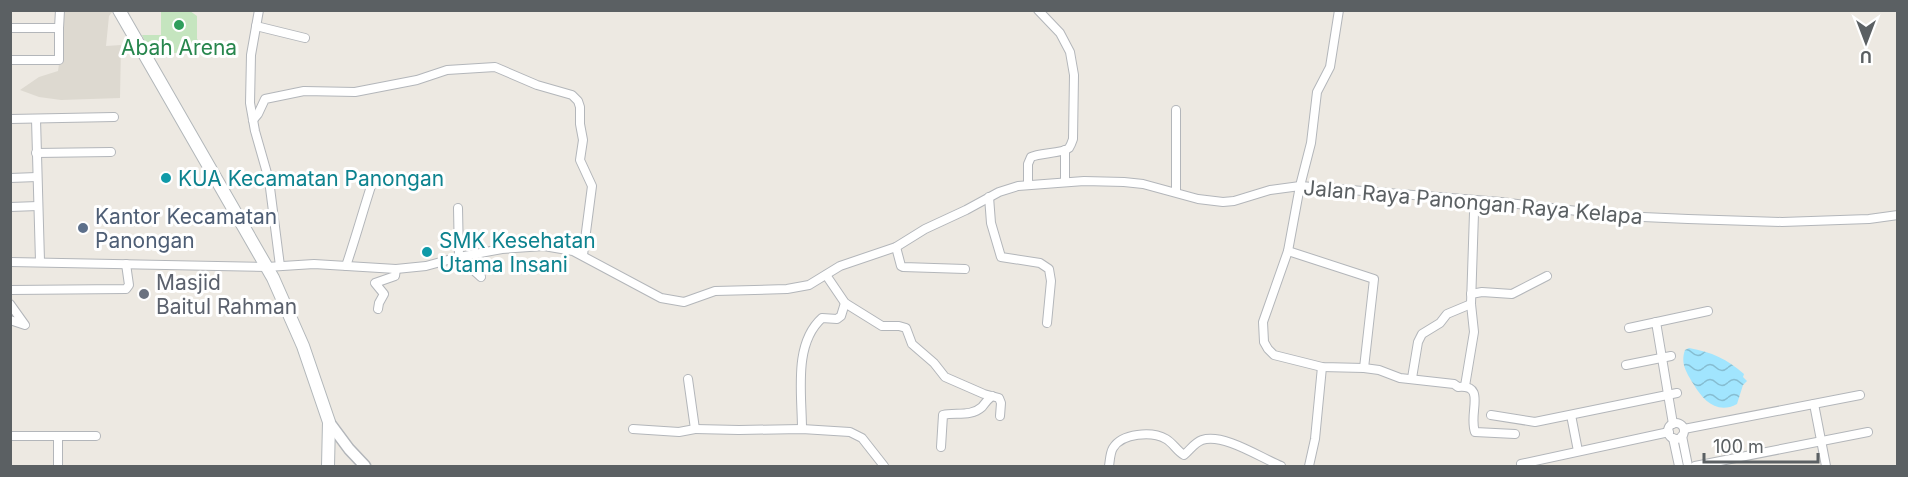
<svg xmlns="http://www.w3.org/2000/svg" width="1908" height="477" viewBox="0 0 1908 477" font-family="Inter,sans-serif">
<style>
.education{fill:#ddd9d0}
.garden{fill:#c5e5bf}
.water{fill:url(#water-waves)}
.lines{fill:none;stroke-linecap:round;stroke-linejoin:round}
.minor-casing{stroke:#b3b6ba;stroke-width:10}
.tertiary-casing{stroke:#b3b6ba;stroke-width:13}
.secondary-casing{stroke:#b2b7ba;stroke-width:14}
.minor{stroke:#fff;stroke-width:8}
.tertiary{stroke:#fff;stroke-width:10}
.secondary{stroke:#fff;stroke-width:12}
.leisure-dot{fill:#2e9e5b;stroke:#fff;stroke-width:2}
.culture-dot{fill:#0f9aa8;stroke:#fff;stroke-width:2}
.service-dot{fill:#5c6f8a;stroke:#fff;stroke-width:2}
.worship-dot{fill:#6b7280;stroke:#fff;stroke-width:2}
.labels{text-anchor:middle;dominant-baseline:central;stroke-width:6;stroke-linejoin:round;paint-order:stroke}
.leisure-label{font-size:21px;fill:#27864d;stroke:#fff}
.culture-label{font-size:21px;fill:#0d838f;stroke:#fff;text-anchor:start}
.street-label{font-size:21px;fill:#5b6063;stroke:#fff}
.service-label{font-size:21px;fill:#4e5e75;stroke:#fff;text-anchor:start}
.worship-label{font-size:21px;fill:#5b616d;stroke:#fff;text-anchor:start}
</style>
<defs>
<pattern id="water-waves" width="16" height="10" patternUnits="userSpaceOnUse" patternTransform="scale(1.5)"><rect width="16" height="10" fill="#a1e5fe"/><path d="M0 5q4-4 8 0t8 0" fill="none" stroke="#86bdd1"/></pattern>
</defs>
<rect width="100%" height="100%" fill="#ede9e2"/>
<path class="education" d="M63 11H113L109 16 106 46 121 45 120 98 61 100 39 97 20 90 39 77 58 71 63 36Z"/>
<path class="garden" d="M161 11H190L197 16V39L201 43V53H150L142 35H161Z"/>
<path class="water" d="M1689 348C1712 352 1727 359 1744 374L1743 377 1747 381 1743 385 1737 404C1717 415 1703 400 1694 385 1687 373 1680 364 1685 350Z"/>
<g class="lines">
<defs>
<g id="minor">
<path d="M259 10 251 55 250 103 255 131 269 180 280 266"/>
<path d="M1339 10 1330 67 1317 92 1311 143 1300 186 1288 251 1263 322 1264 342 1268 349 1274 355 1322 367 1364 368 1379 370 1400 378 1454 384 1458 387C1487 384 1468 413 1475 432L1515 434"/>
<path d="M256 26 305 38"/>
<path d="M10 28H59L60 10"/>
<path d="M10 60H59V28"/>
<path d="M10 119 114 117"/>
<path d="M36 119 40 261"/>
<path d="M253 120 258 114 265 99 304 91 355 92 417 80 447 70 495 67 537 85 572 95 578 101 580 107V124L583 140 580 160 592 186 583 255"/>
<path d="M36 153 111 152"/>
<path d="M10 178 37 177"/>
<path d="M1065 182V150"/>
<path d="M1028 185V164L1031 157C1039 153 1064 153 1069 148 1071 145 1072 142 1073 139L1074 75 1070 52 1060 33 1038 10"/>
<path d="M1176 192V110"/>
<path d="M989 197 991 223 1001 257 1040 263 1049 269 1051 281 1047 323"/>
<path d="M10 207 38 206"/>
<path d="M458 208 459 257 481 277"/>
<path d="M896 247 901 266 903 267 965 269"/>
<path d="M1288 251 1374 279 1364 368"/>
<path d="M10 262 267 267 314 264 396 269 426 266 459 257 502 249 544 246 573 251 661 298 684 302 715 291 787 289 809 285 840 266 896 247 925 229 966 210 999 192 1018 186 1084 181 1124 182 1143 184 1198 199 1223 202 1234 201 1270 190 1300 186 1501 202 1620 216 1688 219 1782 222 1869 219 1898 215"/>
<path d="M346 266C356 237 364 207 374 177"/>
<path d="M826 275 845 303 882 326H899L906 328 912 344 934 363 945 377 984 394 999 398 1001 403 1000 416"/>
<path d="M10 290 126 289 129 285 126 264"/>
<path d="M1471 294 1482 292 1512 294 1547 276"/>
<path d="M10 304 25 325 10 320"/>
<path d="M378 309 379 303 384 294 375 283 395 276 396 269"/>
<path d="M1656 322 1673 424"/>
<path d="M1629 328 1708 311"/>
<path d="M1626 365 1671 356"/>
<path d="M1412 378 1418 342 1422 334 1440 323 1447 314 1471 304"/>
<path d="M1465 386 1474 332 1471 304 1474 213 1486 201"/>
<path d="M1814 404 1826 466"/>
<path d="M1491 415 1535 422 1677 393"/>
<path d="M1571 415 1578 451"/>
<circle cx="1676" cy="431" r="8"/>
<path d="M633 429 679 432 695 429 688 379"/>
<path d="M695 429 739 430 802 429 850 432 862 438 884 466"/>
<path d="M802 429C802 394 793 344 822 318L837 319 841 316 845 303"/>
<path d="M1684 429 1860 395"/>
<path d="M10 436H58V466"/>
<path d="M58 436H96"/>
<path d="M1682 436 1688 466"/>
<path d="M1673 438 1679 466"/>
<path d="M941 447 943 415C955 412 971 417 982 407 985 403 987 400 992 396"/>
<path d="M1521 464 1669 432"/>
<path d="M1109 466C1110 460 1110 453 1113 448 1122 433 1152 431 1166 439 1173 443 1177 451 1184 455 1190 450 1194 443 1202 440 1224 433 1261 458 1281 466"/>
<path d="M1309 466 1315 439 1322 367"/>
<path d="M1695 466 1868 432"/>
</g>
<path id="tertiary" d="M329 422 349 449 365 466"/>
<path id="secondary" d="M119 10 273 278 303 346 329 422 328 466"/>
</defs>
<use href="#minor" class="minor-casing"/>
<use href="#tertiary" class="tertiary-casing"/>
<use href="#secondary" class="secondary-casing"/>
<use href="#minor" class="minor"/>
<use href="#tertiary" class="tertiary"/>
<use href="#secondary" class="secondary"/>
</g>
<circle class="leisure-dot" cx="179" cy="25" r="6"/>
<g class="culture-dot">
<circle cx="166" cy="178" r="6"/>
<circle cx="427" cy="252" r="6"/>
</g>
<circle class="service-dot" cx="83" cy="228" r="6"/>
<circle class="worship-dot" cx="144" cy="294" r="6"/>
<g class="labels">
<g class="leisure-label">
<text x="179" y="47">Abah Arena</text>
</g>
<g class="culture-label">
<text x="178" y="178">KUA Kecamatan Panongan</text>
<text x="439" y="240">SMK Kesehatan<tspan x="439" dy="24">Utama Insani</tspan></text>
</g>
<g class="street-label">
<text transform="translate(1473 202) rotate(5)">Jalan Raya Panongan Raya Kelapa</text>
</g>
<g class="service-label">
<text x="95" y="216">Kantor Kecamatan<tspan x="95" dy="24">Panongan</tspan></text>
</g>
<g class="worship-label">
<text x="156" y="282">Masjid<tspan x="156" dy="24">Baitul Rahman</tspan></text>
</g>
</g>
<rect width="1908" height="477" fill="none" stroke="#5b6063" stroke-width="24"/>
<g transform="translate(1866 42) rotate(180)" stroke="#ffffff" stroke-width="4.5" paint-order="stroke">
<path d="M0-4.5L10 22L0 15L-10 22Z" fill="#5b6063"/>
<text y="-9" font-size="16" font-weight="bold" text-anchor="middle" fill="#5b6063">U</text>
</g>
<path d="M1704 453v9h114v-9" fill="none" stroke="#5b6063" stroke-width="3"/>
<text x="1713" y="453" font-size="18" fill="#5b6063" stroke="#ffffff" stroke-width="4.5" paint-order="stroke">100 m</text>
</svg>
